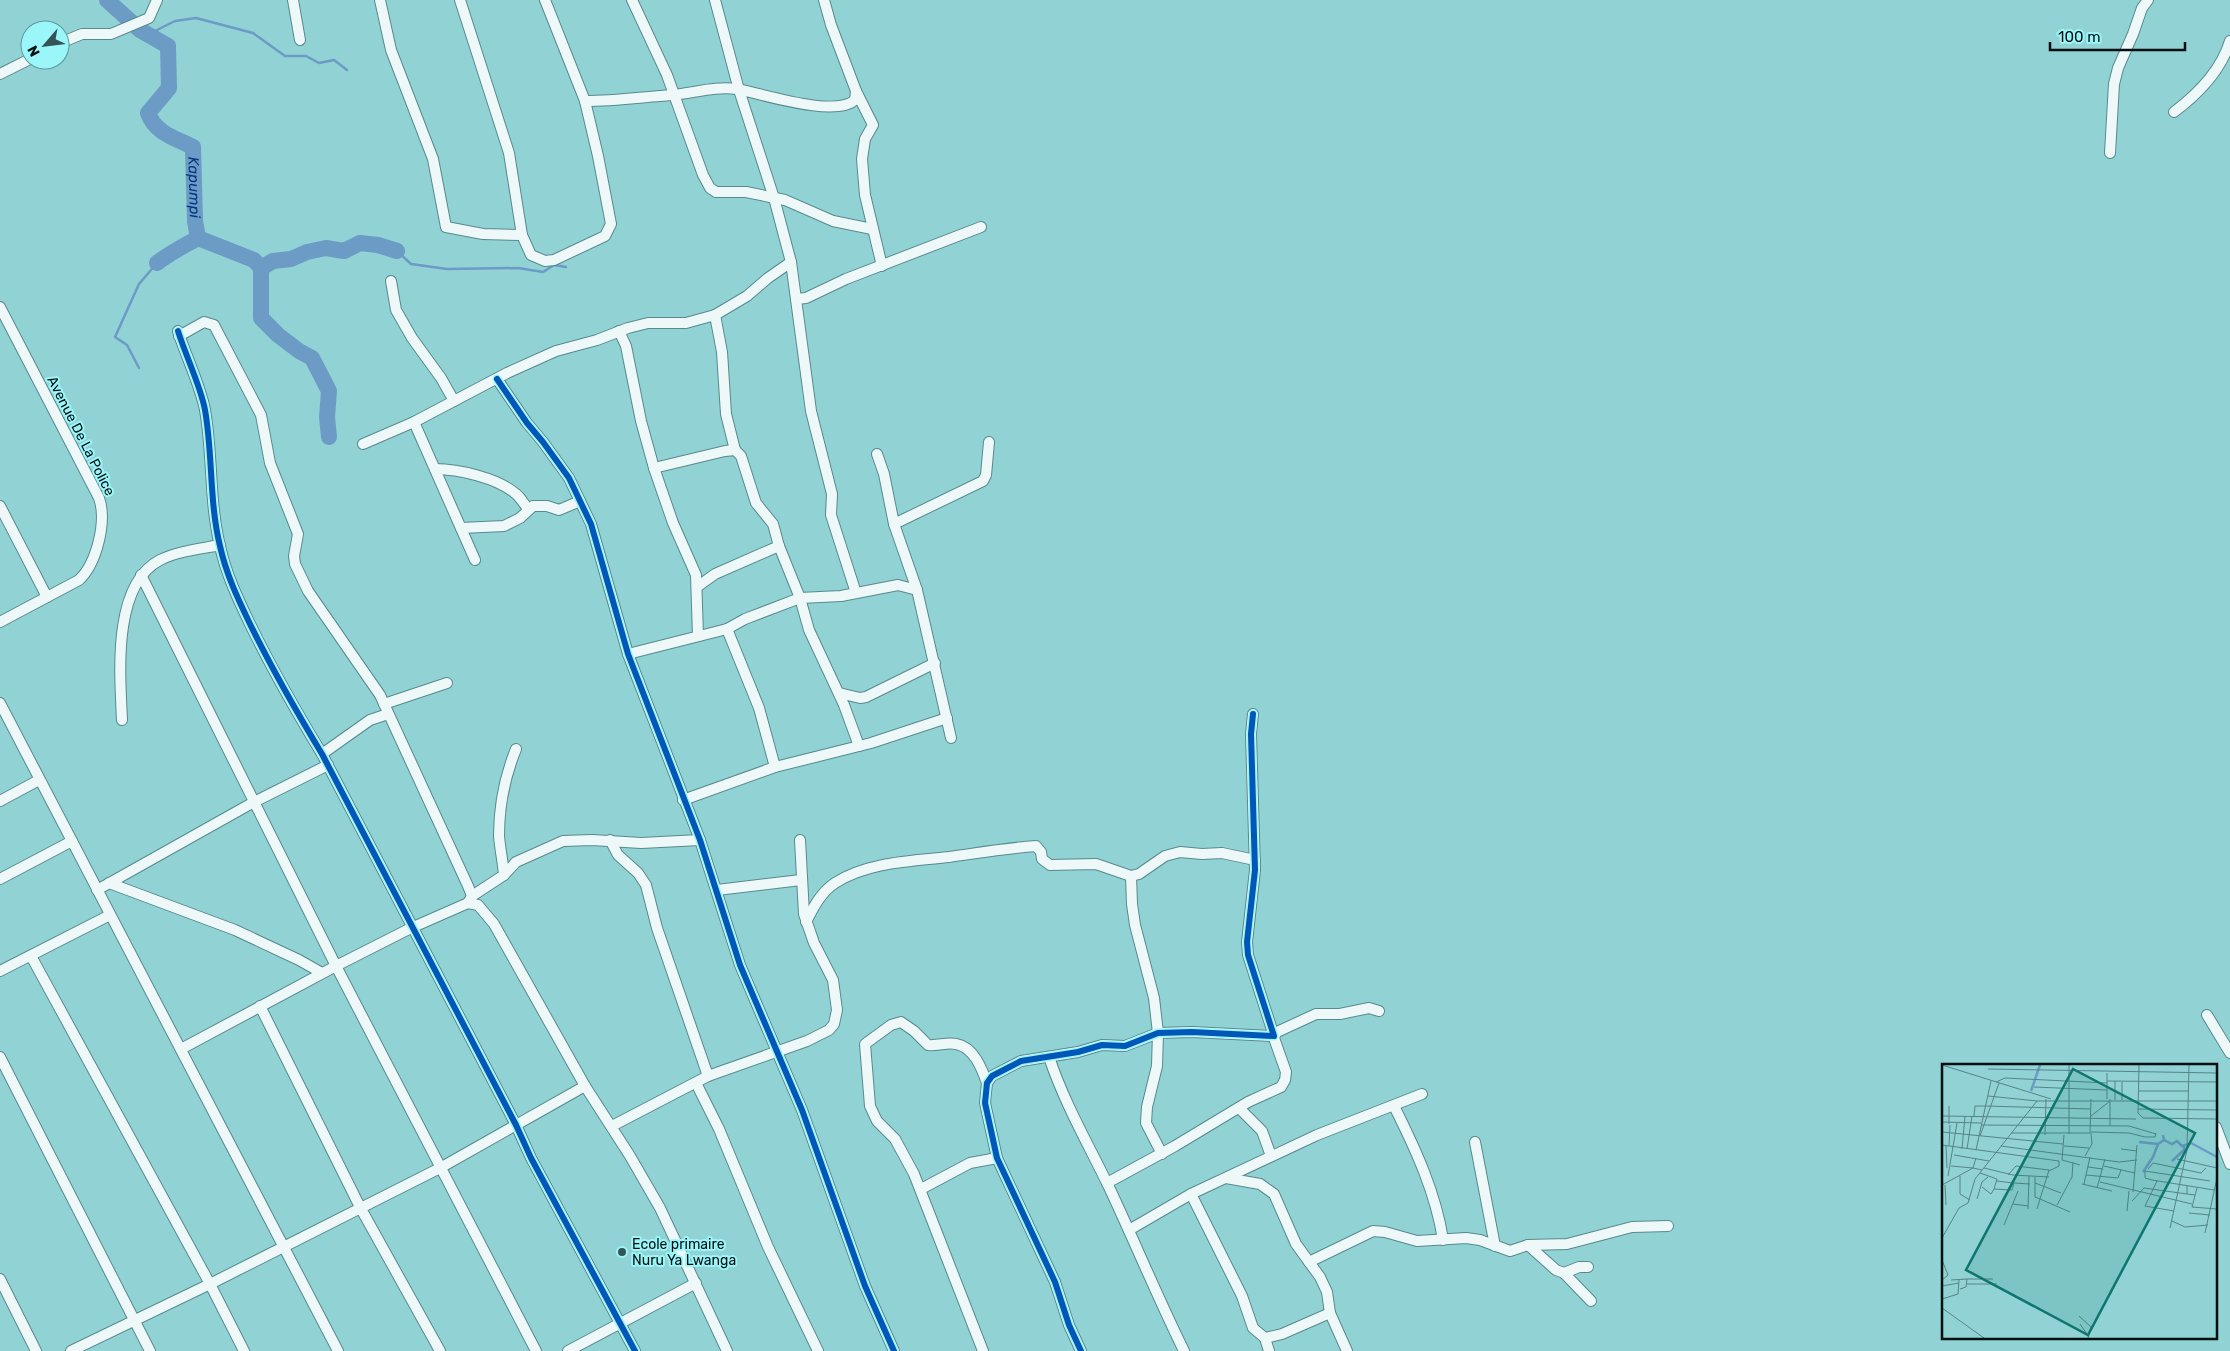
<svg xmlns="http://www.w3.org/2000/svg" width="2230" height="1351" viewBox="0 0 2230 1351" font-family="Rubik,sans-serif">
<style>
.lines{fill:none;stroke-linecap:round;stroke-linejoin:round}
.stream{stroke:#6c9bc6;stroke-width:2.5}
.river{stroke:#6c9bc6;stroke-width:16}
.minor-casing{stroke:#578a8d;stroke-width:12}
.minor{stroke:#eef8f9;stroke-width:10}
.cycleway-casing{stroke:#9bf6fa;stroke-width:9}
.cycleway{stroke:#0057b8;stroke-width:6}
.poi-dot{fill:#335355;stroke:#9bf6fa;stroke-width:2}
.labels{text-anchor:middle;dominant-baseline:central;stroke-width:4;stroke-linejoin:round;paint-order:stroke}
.street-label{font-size:14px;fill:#000f10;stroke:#9bf6fa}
.poi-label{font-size:14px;fill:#000f10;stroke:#9bf6fa;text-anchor:start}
.water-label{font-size:15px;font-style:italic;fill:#043780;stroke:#9bf6fa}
.inset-river{fill:none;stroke:#6c9bc6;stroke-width:2.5}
.inset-road{fill:none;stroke:#578486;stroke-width:1}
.view{fill:#0f766e;fill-opacity:0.15;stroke:#0f766e;stroke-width:2.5}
.inset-edge{fill:none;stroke:#000f10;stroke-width:2.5}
</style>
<rect width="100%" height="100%" fill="#91d2d5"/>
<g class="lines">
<g class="stream">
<path d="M147 35 175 21 196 18 253 33 285 56H306L319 63 334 60 347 70"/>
<path d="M397 251 411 264 447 269 518 268 543 272 554 265 566 267"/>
<path d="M139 368 127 345 115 337 139 284 157 263"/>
</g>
<g class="river">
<path id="s1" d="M107 0 140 30 168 46 169 88 148 113C155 133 175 138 193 147L195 221 198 238C185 245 168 254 157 263"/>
<path d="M198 238 254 260 261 268 273 261 291 259 307 252 326 248 344 251 360 243 378 245 397 251"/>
<path d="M261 268V318L278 335 299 351 312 358 329 391 327 417 329 437"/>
</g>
<defs>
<g id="minor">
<path d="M293 0 300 40"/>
<path d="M380 0 391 50 433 159 446 227 483 234 522 235"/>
<path d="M460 0 509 153 522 235 531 255 545 261 554 260 605 236 611 224 598 156 585 101 545 0"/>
<path d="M632 0 667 75 703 175 710 188 716 192H746L785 200 833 221 872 229"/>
<path d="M715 0 739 90 774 198 791 262 811 411 832 494 831 515 856 593"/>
<path d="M60 43 82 34H111L149 18 157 0"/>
<path d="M0 74 30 59"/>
<path d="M856 91 873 125 865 139 862 159 865 195 882 266"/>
<path d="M585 101C614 101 643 97 672 95 694 93 715 86 737 89 763 94 835 118 855 100L856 91 831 25 824 0"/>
<path d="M2174 112C2198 94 2221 71 2230 41"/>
<path d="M2110 153 2114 84 2118 68 2133 34 2142 8 2148 0"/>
<path d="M391 281 396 310 412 338 441 378 454 401"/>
<path d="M796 299 806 298 846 279 981 227"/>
<path d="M0 307 99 498C107 521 97 563 79 580L0 622"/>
<path d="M715 315 722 352 726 414 735 450"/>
<path d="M178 331C185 354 201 387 205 410 213 455 209 501 220 546 226 574 238 599 250 624 272 669 296 711 322 754L516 1125 531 1158 635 1351"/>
<path d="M619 331 626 346 641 421 654 468 673 523 696 575 698 636"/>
<path d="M179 336 204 322 214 325 261 415 270 463 298 534 294 556 295 564 308 591 380 695 468 886 472 896 468 903"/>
<path d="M497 379 527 423 543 442 569 478 591 524 628 654 700 840 740 965 802 1110 865 1286 894 1351"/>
<path d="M414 422 475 560"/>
<path d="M363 444 414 422 507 373 556 351 597 340 628 328 648 323H686L715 315 747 296 768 278 791 262"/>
<path d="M877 454 884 474 894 524 917 590 951 738"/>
<path d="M654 468 725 451 735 450 741 456 756 503 773 524 779 546 800 598 809 630 844 705 859 746"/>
<path d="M435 469C458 469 498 478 516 494 521 498 524 504 528 509"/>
<path d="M0 506 47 597"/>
<path d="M894 524 983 481 986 475 989 442"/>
<path d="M461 528 504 526 520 518 533 506H547L559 510 580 501"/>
<path d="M141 575 336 966 536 1351"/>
<path d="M697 587 715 574 779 546"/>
<path d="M727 629 759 708 775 767"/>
<path d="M628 654 727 629 745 619 800 598 841 596 898 585 917 590"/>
<path d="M839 693 860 698 866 697 935 663"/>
<path d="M0 703 338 1351"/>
<path d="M384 704 447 683"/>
<path d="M122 720C120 674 112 585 160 560 178 551 200 549 220 545"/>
<path d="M322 754 370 720 388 714"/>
<path d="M683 800 775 767 871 743 947 718"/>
<path d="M0 801 39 780"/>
<path d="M610 840 618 855 638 873 646 885 657 928 708 1076"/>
<path d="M504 875C503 862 500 849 499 836 499 807 505 776 516 749"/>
<path d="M1131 876 1132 904 1135 925 1154 998 1158 1033 1157 1066 1147 1107 1146 1123 1162 1154"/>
<path d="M0 879 72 841"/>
<path d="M109 883 235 930 299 960 322 973"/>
<path d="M97 890 254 802 328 765"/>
<path d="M717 890 801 880"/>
<path d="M472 896 504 875 516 862 563 841 592 840 641 843 700 840"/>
<path d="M806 922C813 908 821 892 835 883 867 862 913 861 949 857 978 853 1007 848 1036 846L1041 852 1042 859 1050 865 1096 864 1131 876 1139 874 1165 856 1180 852 1202 854 1222 853 1255 860"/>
<path d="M31 956 210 1284 244 1351"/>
<path d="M0 971 110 915"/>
<path d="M260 1006 360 1207 440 1351"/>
<path d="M2207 1015 2230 1053"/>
<path d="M181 1049 336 966 411 928 468 903 478 905 494 924 585 1086 630 1156 660 1208 727 1351"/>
<path d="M0 1057 150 1351"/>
<path d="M1049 1057C1064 1102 1087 1142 1108 1185 1134 1240 1157 1296 1184 1351"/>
<path d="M696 1083 719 1129 768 1247 818 1351"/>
<path d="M1394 1106C1415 1148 1436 1193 1443 1240"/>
<path d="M1239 1108 1262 1131 1271 1156"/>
<path d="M612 1126 708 1076 807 1041 829 1030 834 1024 837 1010 833 980 814 943 804 914 800 840"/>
<path d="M2216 1127 2230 1164"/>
<path d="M1475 1142 1495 1246"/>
<path d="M1226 1178 1260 1184 1274 1194 1296 1244 1320 1277 1327 1292 1330 1313"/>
<path d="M1107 1183 1175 1146 1248 1102 1281 1087 1285 1080 1286 1072 1275 1041 1274 1036 1277 1032 1316 1014H1340L1369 1008 1379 1011"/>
<path d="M921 1189 970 1163 997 1158"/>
<path d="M1191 1194 1242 1296 1253 1328 1265 1338 1282 1334 1330 1313 1347 1351"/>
<path d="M1129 1230 1191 1194 1317 1135 1422 1094"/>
<path d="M1528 1245 1556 1270 1564 1273 1579 1267H1588"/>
<path d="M1309 1262 1373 1231 1385 1232 1417 1241 1466 1238 1480 1240 1510 1251 1528 1245 1567 1244 1632 1227 1668 1226"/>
<path d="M1564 1273 1591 1301"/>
<path d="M0 1279 36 1351"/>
<path d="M1265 1338 1269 1351"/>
<path d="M71 1351 210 1284 440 1168 585 1086"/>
<path d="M568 1351 696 1283"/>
<path d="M983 1351 914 1174 895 1139 877 1121 870 1106 865 1044 891 1025 901 1022 914 1031 928 1045C938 1046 947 1042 956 1044 974 1047 982 1069 987 1083"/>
<path d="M1081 1351 1069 1325 1055 1282 997 1158 985 1103 987 1083 992 1076 1021 1061 1078 1052 1102 1045 1125 1046 1158 1033 1192 1032 1274 1036 1248 955 1247 942 1255 870 1251 734 1253 714"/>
</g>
</defs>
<use href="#minor" class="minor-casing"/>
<use href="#minor" class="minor"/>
<defs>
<g id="cycleway">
<path d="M178 331C185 354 201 387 205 410 213 455 209 501 220 546 226 574 238 599 250 624 272 669 296 711 322 754L516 1125 531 1158 635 1351"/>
<path d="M497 379 527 423 543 442 569 478 591 524 628 654 700 840 740 965 802 1110 865 1286 894 1351"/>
<path d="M1081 1351 1069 1325 1055 1282 997 1158 985 1103 987 1083 992 1076 1021 1061 1078 1052 1102 1045 1125 1046 1158 1033 1192 1032 1274 1036 1248 955 1247 942 1255 870 1251 734 1253 714"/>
</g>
</defs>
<use href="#cycleway" class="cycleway-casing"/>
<use href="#cycleway" class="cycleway"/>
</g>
<circle class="poi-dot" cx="622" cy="1252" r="5"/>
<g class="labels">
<g class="street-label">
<text transform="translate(81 436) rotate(63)">Avenue De La Police</text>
</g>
<g class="poi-label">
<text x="632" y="1244">Ecole primaire<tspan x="632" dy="16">Nuru Ya Lwanga</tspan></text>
</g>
<g class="water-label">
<text stroke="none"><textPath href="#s1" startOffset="250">Kapumpi</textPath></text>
</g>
</g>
<g transform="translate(1942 1064)">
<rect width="275" height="275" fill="#91d2d5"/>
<path class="inset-river" d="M89 27 98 1M221 71 222 76 230 80 235 77 240 82 249 79 275 93M197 78 216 80M211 93 216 80 222 76M230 97 242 86V81M201 108 211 93"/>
<path class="inset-road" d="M0 1 109 35M197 1 196 49 201 54 275 55M46 5 275 9M165 17 275 18M54 18 63 14 165 19M180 18V36M92 23 165 26M196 27H246M46 32 95 37M165 35V9M168 35V62M173 36V17M43 42 149 45M196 45 275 46M0 52 194 55M32 52 33 42H43M149 52 168 37M0 58 39 59M7 60V42M39 61 187 62 214 70M0 68 121 80M149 68 187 69 203 73H213L214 69M69 69H148L149 35M127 70V1M103 71 104 35M122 71 120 96 138 101M38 72 57 19M0 81 117 97V102L107 107M4 82 5 104M7 82 8 61M59 82 177 98 195 96M122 82 147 84M20 85 23 52M25 85 30 52M179 85 195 87M34 86 49 17M12 91 47 97M143 92 150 80 149 69M235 95 275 104M9 102 31 104 34 94M162 102 193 109M146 103 161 105M42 104 71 111 107 113M206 105 211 99 259 109 264 104M38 109 55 115 52 125 70 126 72 119 88 120M66 111 74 102 107 106 98 135 128 148M144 111 176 114 179 106M6 112 15 59M18 112V130L28 136M93 113V133L98 135 95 145M55 117 71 119M215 117 203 142 232 147M268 117 203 107V114L210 116 272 126M158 118 250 140M93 119 119 129M140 120 170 127M142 120 148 93M0 121 31 104 40 106M3 121 4 141M245 122V130L253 131M40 123 49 130 52 125M155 124 163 95M255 124 250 143 275 145M191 128 195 81M35 135 40 118 46 113M190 137 202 124 245 130M71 140 86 142M115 141 130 113 131 98M86 145 87 112M185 147 187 127M247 149 268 151M230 157 243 163 266 161M62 161 76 127M228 164 245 86 247 1M263 169 275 114M0 174 17 144 26 139 33 115 95 37H275M0 196 6 211 0 216M25 215H51M9 216 25 215 24 223 18 225M25 220H55M0 222 17 219M0 235 16 230 17 216M0 244 42 274M137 252 149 263 146 274M138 260 147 273"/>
<path class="view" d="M131 5 253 69 146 271 24 206Z"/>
<rect width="275" height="275" class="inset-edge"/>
</g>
<g transform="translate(45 45) rotate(242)"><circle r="24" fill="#9bf6fa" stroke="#5d9a9c"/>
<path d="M0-4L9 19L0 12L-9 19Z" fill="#335355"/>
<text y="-8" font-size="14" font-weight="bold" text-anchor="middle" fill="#000f10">N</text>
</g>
<path d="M2050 42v8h135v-8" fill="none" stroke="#000f10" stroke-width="2.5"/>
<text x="2058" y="42" font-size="15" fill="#000f10" stroke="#9bf6fa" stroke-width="4" paint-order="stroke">100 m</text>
</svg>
